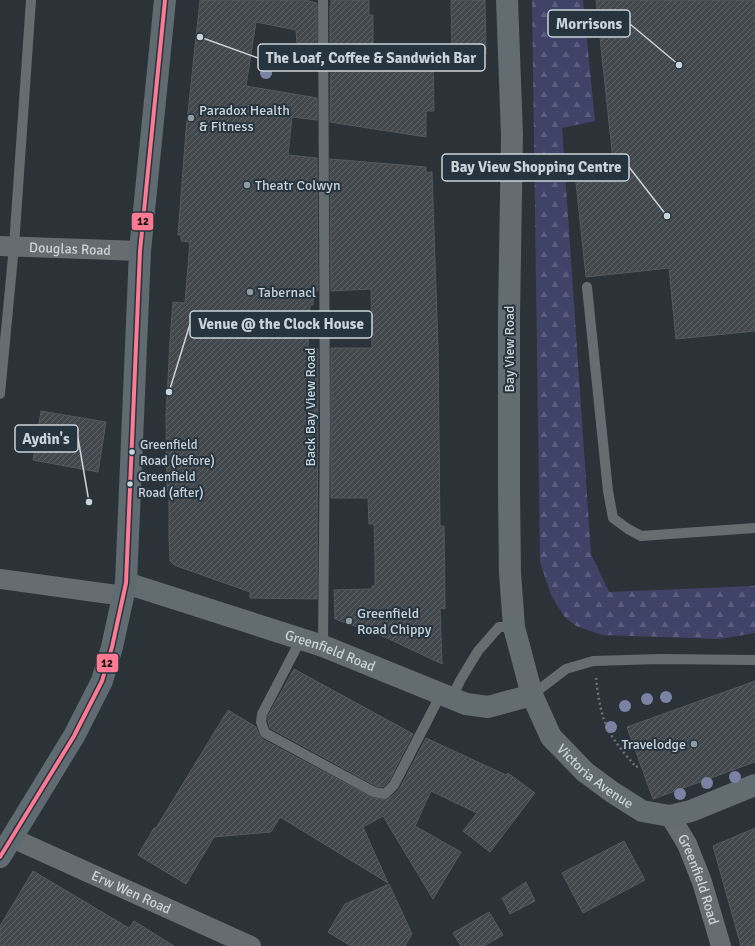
<svg xmlns="http://www.w3.org/2000/svg" width="755" height="946" viewBox="0 0 755 946" font-family="Signika,sans-serif">
<style>
.forest{fill:url(#forest-firs)}
.building{fill:url(#building-hatch);stroke:#54595e}
.lines{fill:none;stroke-linecap:round;stroke-linejoin:round}
.path{stroke:#6b7074;stroke-width:2.5;stroke-dasharray:2 3;stroke-linecap:butt}
.lane{stroke:#666d71;stroke-width:10}
.street{stroke:#666d71;stroke-width:20}
.secondary{stroke:#626c71;stroke-width:22}
.primary{stroke:#5f6b70;stroke-width:22}
.bus-1-casing{stroke:#25343e;stroke-width:7}
.bus-1{stroke:#fe7a93;stroke-width:4}
.tree{fill:#7b82a4}
.poi-dot{fill:#929ba1;stroke:#25343e;stroke-width:1.5}
.bus-dot{fill:#cad3d9;stroke:#25343e;stroke-width:1.5}
.labels{text-anchor:middle;dominant-baseline:central;stroke-width:4;stroke-linejoin:round;paint-order:stroke}
.bus-label{font-size:13px;fill:#cad3d9;stroke:#25343e;text-anchor:start}
.poi-label{font-size:14px;fill:#cad3d9;stroke:#25343e;text-anchor:start}
.street-label{font-size:14px;fill:#cad3d9;stroke:#25343e}
.leader{fill:none;stroke:#cad3d9;stroke-width:1.5}
.callout-dot{fill:#cad3d9;stroke:#25343e;stroke-width:1.5}
.callout{fill:#25343e;stroke:#cad3d9;stroke-width:1.5}
.callout-label{font-size:15px;text-anchor:middle;font-weight:bold;fill:#cad3d9}
.line-badge{stroke:#25343e;stroke-width:1.5}
.pale-badge-label{font-size:11px;text-anchor:middle;font-weight:bold;fill:#111}
</style>
<defs>
<pattern id="forest-firs" width="22" height="20" patternUnits="userSpaceOnUse"><rect width="22" height="20" fill="#404368"/><path d="M5 1l3.5 6h-7zM16 11l3.5 6h-7z" fill="#5a5d7d"/></pattern>
<pattern id="building-hatch" width="6" height="6" patternUnits="userSpaceOnUse"><rect width="6" height="6" fill="#43484d"/><path d="M-1 1l2-2M0 6l6-6M5 7l2-2" fill="none" stroke="#5d6266"/></pattern>
</defs>
<rect width="100%" height="100%" fill="#2b3338"/>
<path class="forest" d="M532 0H583L595 121 562 128 591 554 609 592 755 586V633L720 639 602 635 576 626 564 616 551 595 540 562Z"/>
<g class="building">
<path d="M200 0H305L317 3V46L297 43 296 30 256 22 246 86 317 98V120L292 117 288 155 317 158 318 291H314L313 305H310L308 349H318L317 599 250 598V592L174 565 170 561 169 537V491H167L166 417 170 341 173 302 185 303 190 242 181 241V235H178L186 131Z"/>
<path d="M331 0H369V15H373V59L433 58 434 111H426V137L330 122 331 48H330V6H331Z"/>
<path d="M451 0H485L486 54H452Z"/>
<path d="M596 0H755V331L676 339 669 268 586 277 574 164 613 160Z"/>
<path d="M330 159 426 167V173L432 172 438 347 440 526H444L445 609 440 608 442 664 387 638 335 619 334 590 372 589V586H375V557L374 524H369L368 498H331V348H372L371 289 331 291Z"/>
<path d="M41 411 106 422 98 472 33 460Z"/>
<path d="M294 669 413 734 389 781 383 787 376 786 270 728 268 721V716Z"/>
<path d="M755 681V762L653 799 627 727Z"/>
<path d="M228 710 256 727 259 735 262 739 373 798 387 800 399 790 426 738 506 775 508 773 535 793 490 852 463 831 477 813 431 791 415 826 461 852 433 899 383 816 363 827 388 883 280 817 271 832 214 837 186 884 138 855 154 828H156Z"/>
<path d="M755 828V946H741L713 846Z"/>
<path d="M624 841 645 880 583 913 562 873Z"/>
<path d="M33 871 129 928 134 921 174 946H0V926Z"/>
<path d="M526 882 535 901 510 914 502 898Z"/>
<path d="M389 884 412 934 405 946H351L328 932 345 904Z"/>
<path d="M489 912 503 935 484 946H461L453 933Z"/>
</g>
<g class="lines">
<path class="path" d="M596 678C598 694 600 712 607 727 614 742 626 755 636 767L641 765"/>
<g class="lane">
<path d="M323 0 325 424 323 646"/>
<path d="M587 287 608 491 613 518 628 529 641 536 755 528"/>
<path d="M0 394 14 246 31 0"/>
<path d="M301 639 262 714 261 722 265 733 374 792 385 794 394 785 441 694"/>
<path d="M532 695 566 669 593 661 660 659 755 660"/>
<path d="M451 699 461 679 478 651 499 627H514"/>
</g>
<g class="street">
<path id="s1" d="M0 246 140 251"/>
<path d="M0 579 124 596"/>
<path id="s2" d="M670 816 687 844 702 882 721 946"/>
<path id="s3" d="M12 838 251 946"/>
</g>
<g class="secondary">
<path id="s4" d="M507 0 512 135 509 316V491L510 573 514 627 532 695 551 737 585 772 612 792 642 811 670 816 691 811 755 785"/>
<path id="s5" d="M126 583 323 646 466 704 488 707 532 695"/>
</g>
<path class="primary" d="M0 857 74 736 102 681 112 647 126 583 140 251 165 0"/>
<defs>
<path id="bus-1" d="M0 857 74 736 102 681 112 647 126 583 140 251 165 0"/>
</defs>
<use href="#bus-1" class="bus-1-casing"/>
<use href="#bus-1" class="bus-1"/>
</g>
<g class="tree">
<circle cx="266" cy="73" r="6"/>
<circle cx="666" cy="697" r="6"/>
<circle cx="647" cy="699" r="6"/>
<circle cx="625" cy="706" r="6"/>
<circle cx="611" cy="727" r="6"/>
<circle cx="735" cy="777" r="6"/>
<circle cx="707" cy="783" r="6"/>
<circle cx="680" cy="794" r="6"/>
</g>
<g class="poi-dot">
<circle cx="191" cy="118" r="4"/>
<circle cx="247" cy="185" r="4"/>
<circle cx="250" cy="292" r="4"/>
<circle cx="349" cy="621" r="4"/>
<circle cx="694" cy="744" r="4"/>
</g>
<g class="bus-dot">
<circle cx="132" cy="452" r="3.5"/>
<circle cx="130" cy="484" r="3.5"/>
</g>
<g class="labels">
<g class="bus-label">
<text x="140" y="445">Greenfield<tspan x="140" dy="16">Road (before)</tspan></text>
<text x="138" y="477">Greenfield<tspan x="138" dy="16">Road (after)</tspan></text>
</g>
<g class="poi-label">
<text x="199" y="110">Paradox Health<tspan x="199" dy="16">&amp; Fitness</tspan></text>
<text x="255" y="185">Theatr Colwyn</text>
<text x="258" y="292">Tabernacl</text>
<text x="357" y="613">Greenfield<tspan x="357" dy="16">Road Chippy</tspan></text>
<text x="686" y="744" text-anchor="end">Travelodge</text>
</g>
<g class="street-label">
<text stroke="none"><textPath href="#s1" startOffset="70">Douglas Road</textPath></text>
<text transform="translate(509 349) rotate(-90)">Bay View Road</text>
<text transform="translate(310 407) rotate(-90)">Back Bay View Road</text>
<text stroke="none"><textPath href="#s5" startOffset="215">Greenfield Road</textPath></text>
<text stroke="none"><textPath href="#s4" startOffset="803">Victoria Avenue</textPath></text>
<text stroke="none"><textPath href="#s2" startOffset="70">Greenfield Road</textPath></text>
<text stroke="none"><textPath href="#s3" startOffset="131">Erw Wen Road</textPath></text>
</g>
</g>
<path class="leader" d="M679 65L630 24M200 37L258 58M667 216L629 167M169 392L190 324M89 502L78 438"/>
<g class="callout-dot">
<circle cx="679" cy="65" r="4"/>
<circle cx="200" cy="37" r="4"/>
<circle cx="667" cy="216" r="4"/>
<circle cx="169" cy="392" r="4"/>
<circle cx="89" cy="502" r="4"/>
</g>
<g class="callout">
<rect x="548" y="10" width="82" height="27" rx="4"/>
<rect x="258" y="44" width="227" height="27" rx="4"/>
<rect x="442" y="154" width="187" height="27" rx="4"/>
<rect x="190" y="311" width="182" height="27" rx="4"/>
<rect x="15" y="425" width="63" height="27" rx="4"/>
</g>
<g class="callout-label">
<text x="589" y="29">Morrisons</text>
<text x="371" y="63">The Loaf, Coffee &amp; Sandwich Bar</text>
<text x="536" y="172">Bay View Shopping Centre</text>
<text x="281" y="329">Venue @ the Clock House</text>
<text x="46" y="444">Aydin's</text>
</g>
<g class="line-badge">
<rect x="131" y="212" width="23" height="19" rx="4" fill="#fe7a93"/>
<rect x="96" y="653" width="23" height="20" rx="4" fill="#fe7a93"/>
</g>
<g class="pale-badge-label">
<text x="143" y="225">12</text>
<text x="107" y="667">12</text>
</g>
</svg>
